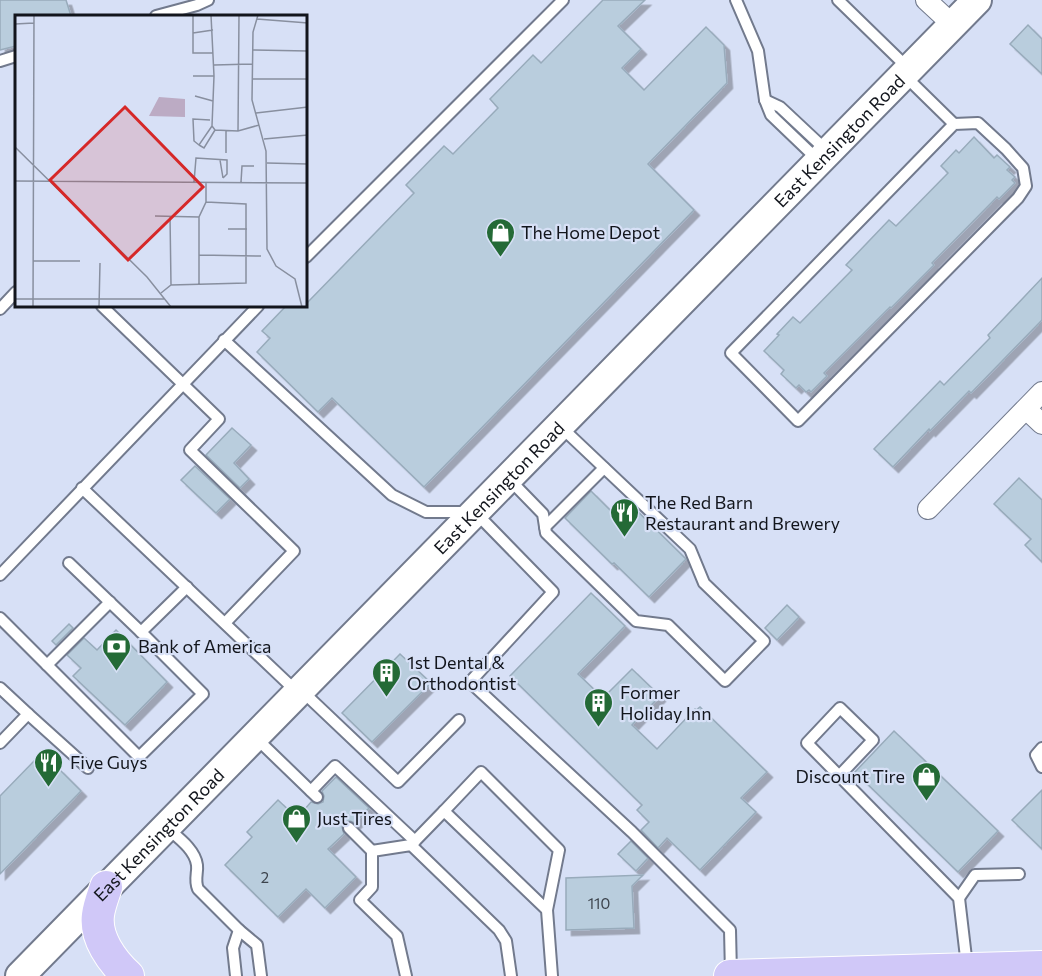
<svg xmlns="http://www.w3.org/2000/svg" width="1042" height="976" viewBox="0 0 1042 976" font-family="Commissioner,sans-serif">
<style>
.building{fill:#b9cddd;stroke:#98abbb;stroke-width:1.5;filter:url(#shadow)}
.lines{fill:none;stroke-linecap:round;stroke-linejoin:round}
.service-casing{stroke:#727a8d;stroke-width:14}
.minor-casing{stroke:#727a8d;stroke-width:22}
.secondary-casing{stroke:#727a8d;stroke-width:32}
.primary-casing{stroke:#fff;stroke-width:34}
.service{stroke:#fff;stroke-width:10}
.minor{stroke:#fff;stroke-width:20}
.secondary{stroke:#fff;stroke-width:28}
.primary{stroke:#d0c8f8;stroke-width:32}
.labels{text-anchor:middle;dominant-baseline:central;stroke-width:4.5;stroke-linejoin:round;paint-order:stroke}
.number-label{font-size:15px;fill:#3c434c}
.street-label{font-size:18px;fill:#12151c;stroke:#d7e0f6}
.poi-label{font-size:18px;fill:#12151c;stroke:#d7e0f6;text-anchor:start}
.inset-road{fill:none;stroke:#888f9f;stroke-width:1.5}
.view{fill:#d62828;fill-opacity:0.15;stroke:#d62828;stroke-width:3}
.inset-edge{fill:none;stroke:#12151c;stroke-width:3}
</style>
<defs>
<filter id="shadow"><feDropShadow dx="5.5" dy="5.5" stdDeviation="0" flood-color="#0004"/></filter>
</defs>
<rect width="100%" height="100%" fill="#d7e0f6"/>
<g class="building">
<path d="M0 0H66L71 16H16V46L0 50Z"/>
<path d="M603 0H645L618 26 641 49 622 68 644 90 706 27 724 45 727 83 648 164 694 210 424 487 332 398 318 412 257 352 270 338 262 331 286 306H306V304L414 193 406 185 444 146 453 154 498 108 490 99 533 55 541 63Z"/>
<path d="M1028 25 1042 39V74L1010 44Z"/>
<path d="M974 137 994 158 997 155 1010 167 1007 170 1015 177 1012 180 1015 183 999 199 997 197 932 263 934 265 891 308 890 307 824 373 827 376 811 392 809 390 806 392 799 385 796 388 781 374 784 370 764 351 779 335 777 334 793 317 800 323 852 270 846 265 889 220 896 226 948 173 941 166 956 150 959 153Z"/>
<path d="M1042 278V320L971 393 969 391 930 431 929 429 893 467 874 449 940 381 944 385 990 338 988 335Z"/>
<path d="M232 428 251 445 234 463 249 479 240 488 206 455Z"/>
<path d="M195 466 230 499 216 513 181 480Z"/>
<path d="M1019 478 1042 500V562L1025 545 1031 539 994 504Z"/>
<path d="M591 491 612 512 625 499 686 559 649 597 614 563 612 564 565 518Z"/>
<path d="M591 593 625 626 578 674 603 698 632 669 660 696 632 725 657 749 695 709 696 710 700 707 767 772 741 798 756 812 700 870 667 838 658 848 641 830 649 822 637 810 642 805 510 676Z"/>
<path d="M787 605 799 617 777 640 765 628Z"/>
<path d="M69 624 73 628 56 645 52 641Z"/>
<path d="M116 630 167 682 125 725 73 676 81 668 67 655 84 638 97 650Z"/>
<path d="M400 654 431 683 372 742 342 713Z"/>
<path d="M894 731 998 831 958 872 855 772Z"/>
<path d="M34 761 49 776 58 768 81 791 0 874V796Z"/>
<path d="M336 777 369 808 355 823 350 821 344 822 342 827 344 834 328 849 356 877 325 908 306 889 278 917 225 865 252 837 247 832 278 800 297 818 311 802 318 804 323 802 324 796 322 791Z"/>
<path d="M1042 790V849L1012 820Z"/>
<path d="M631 841 648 858 636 871 618 854Z"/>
<path d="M643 875 632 886 634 928 566 930V878Z"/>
</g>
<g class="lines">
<defs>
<g id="service">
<path d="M736 0 758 51 765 100 771 115 818 160"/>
<path d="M838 0 909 69"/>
<path d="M156 16 197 5 208 0"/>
<path d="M0 61 16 56"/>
<path d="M905 76 954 124 978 123 1006 149 1023 168 1026 186 1018 198 798 421 731 353 954 124"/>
<path d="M765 100 780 107 827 151"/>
<path d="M306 257 563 0"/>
<path d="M102 306 219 419 190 450 294 551 225 623"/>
<path d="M0 309 16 292"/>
<path d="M224 340 392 495 426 512H475L553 592 470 682 632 832 730 930 731 974"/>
<path d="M509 479 543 514 546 533 636 621 668 625 725 681 764 641 704 583 690 549 560 426"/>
<path d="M82 488 297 692"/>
<path d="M545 527 604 468"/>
<path d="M0 575 258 306"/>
<path d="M0 618 139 757 203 694 141 632 69 563"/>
<path d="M141 632 187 587"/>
<path d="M47 665 110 602"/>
<path d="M0 688 28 714 0 743"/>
<path d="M301 690 398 782 459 720"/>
<path d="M28 714 88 768"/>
<path d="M255 737 317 797"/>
<path d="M1042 748 1036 755 1042 767"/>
<path d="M839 776 873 740 840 708 807 743 959 898 967 966"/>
<path d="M311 791 335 766 415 841"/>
<path d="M444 811 481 772 559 850 547 910"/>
<path d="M166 827C177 837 195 849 197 865 198 873 194 880 198 889L239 930"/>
<path d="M349 828 372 851V887L360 900 397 936 406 976"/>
<path d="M411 845 444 811 547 910 552 976"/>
<path d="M372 851 411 845 499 930 506 941 511 976"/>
<path d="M959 898 975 875 1019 874"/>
<path d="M236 976 233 948 239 930 257 945 261 976"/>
</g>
<g id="minor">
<path d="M926 0 953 25"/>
<path d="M1026 409 1042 424"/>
<path d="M928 509 1042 392"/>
</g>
<g id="secondary">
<path id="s1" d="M20 976 977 0"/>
</g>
<g id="primary">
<path d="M106 887C103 896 99 906 98 915 95 938 112 961 128 976"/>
<path d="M730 976 1042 967"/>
</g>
</defs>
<use href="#service" class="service-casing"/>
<use href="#minor" class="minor-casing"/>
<use href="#secondary" class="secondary-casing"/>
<use href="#primary" class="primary-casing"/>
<use href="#service" class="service"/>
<use href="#minor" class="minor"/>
<use href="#secondary" class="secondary"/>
<use href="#primary" class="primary"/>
</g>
<defs>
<symbol id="shop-pin" viewBox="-11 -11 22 30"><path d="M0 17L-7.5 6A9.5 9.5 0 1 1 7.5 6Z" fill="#246a36" stroke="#d7e0f6"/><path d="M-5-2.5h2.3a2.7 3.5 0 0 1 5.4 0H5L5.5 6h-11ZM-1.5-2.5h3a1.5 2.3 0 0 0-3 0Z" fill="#fff"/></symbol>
<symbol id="restaurant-pin" viewBox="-11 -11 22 30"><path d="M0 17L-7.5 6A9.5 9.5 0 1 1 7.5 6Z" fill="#246a36" stroke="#d7e0f6"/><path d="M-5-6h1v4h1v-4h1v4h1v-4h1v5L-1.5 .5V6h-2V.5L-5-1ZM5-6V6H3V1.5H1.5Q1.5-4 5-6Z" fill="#fff"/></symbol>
<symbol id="bank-pin" viewBox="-11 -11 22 30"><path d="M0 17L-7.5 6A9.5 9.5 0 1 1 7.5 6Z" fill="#246a36" stroke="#d7e0f6"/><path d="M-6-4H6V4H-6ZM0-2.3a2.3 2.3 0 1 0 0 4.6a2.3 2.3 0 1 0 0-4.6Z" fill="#fff"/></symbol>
<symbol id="building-pin" viewBox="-11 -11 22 30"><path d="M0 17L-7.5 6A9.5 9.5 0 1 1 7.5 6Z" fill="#246a36" stroke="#d7e0f6"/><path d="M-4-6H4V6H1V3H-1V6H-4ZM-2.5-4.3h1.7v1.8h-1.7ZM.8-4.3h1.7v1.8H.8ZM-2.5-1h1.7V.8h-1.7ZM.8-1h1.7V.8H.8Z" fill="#fff"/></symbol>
</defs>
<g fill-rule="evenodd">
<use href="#shop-pin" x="484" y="216" width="33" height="45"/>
<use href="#restaurant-pin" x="608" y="496" width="33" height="45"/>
<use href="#bank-pin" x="100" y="630" width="33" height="45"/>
<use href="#building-pin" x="370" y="656" width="33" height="45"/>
<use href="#building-pin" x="582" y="686" width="33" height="45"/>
<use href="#restaurant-pin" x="32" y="746" width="33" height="45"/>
<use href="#shop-pin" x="910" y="760" width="33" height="45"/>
<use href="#shop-pin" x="280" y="802" width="33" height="45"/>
</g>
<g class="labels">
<g class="number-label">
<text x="265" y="877">2</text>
<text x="599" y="903">110</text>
</g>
<g class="street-label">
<text stroke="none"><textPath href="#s1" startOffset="1170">East Kensington Road</textPath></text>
<text stroke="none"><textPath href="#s1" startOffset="684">East Kensington Road</textPath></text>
<text stroke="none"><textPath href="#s1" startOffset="198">East Kensington Road</textPath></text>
</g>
<g class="poi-label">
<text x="521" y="232">The Home Depot</text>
<text x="645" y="502">The Red Barn<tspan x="645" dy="21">Restaurant and Brewery</tspan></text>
<text x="138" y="646">Bank of America</text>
<text x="407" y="662">1st Dental &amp;<tspan x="407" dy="21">Orthodontist</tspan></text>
<text x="620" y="692">Former<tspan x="620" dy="21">Holiday Inn</tspan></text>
<text x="70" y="762">Five Guys</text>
<text x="905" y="776" text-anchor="end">Discount Tire</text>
<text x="317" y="818">Just Tires</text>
</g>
</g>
<g transform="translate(15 15)">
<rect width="292" height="292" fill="#d7e0f6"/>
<path d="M144 82 170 84V102L134 101Z" fill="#bcabc4"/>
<path class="inset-road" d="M178 0V38H198M196 0 199 61 197 111 200 115 223 116 244 110M243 0 238 17 237 85 251 136 252 234 261 251 280 264 287 292M242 4 293 8M0 9 19 8M178 18 198 15M238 35 293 36M199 50 237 49M178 61H199M237 64H293M180 81 198 86M241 98 293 92M195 105 178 104 179 126 184 130 197 111M223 116 224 0M249 124 293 120M184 130 189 133 200 115M0 132 132 262 156 292M211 138V116M205 145 208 163M252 148 293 149M0 166 293 168M179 167 181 143 212 145V159L208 163M226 167 227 151H239M140 201 184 202M155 201 156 270M213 214H232M184 240 246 241M18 246H65M184 270V202L191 187V167M146 278 156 270 231 268V189L191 187M0 284H149M18 292 19 0M84 292 85 248"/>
<path class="view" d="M110 92 188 172 113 245 35 165Z"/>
<rect width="292" height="292" class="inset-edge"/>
</g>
</svg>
